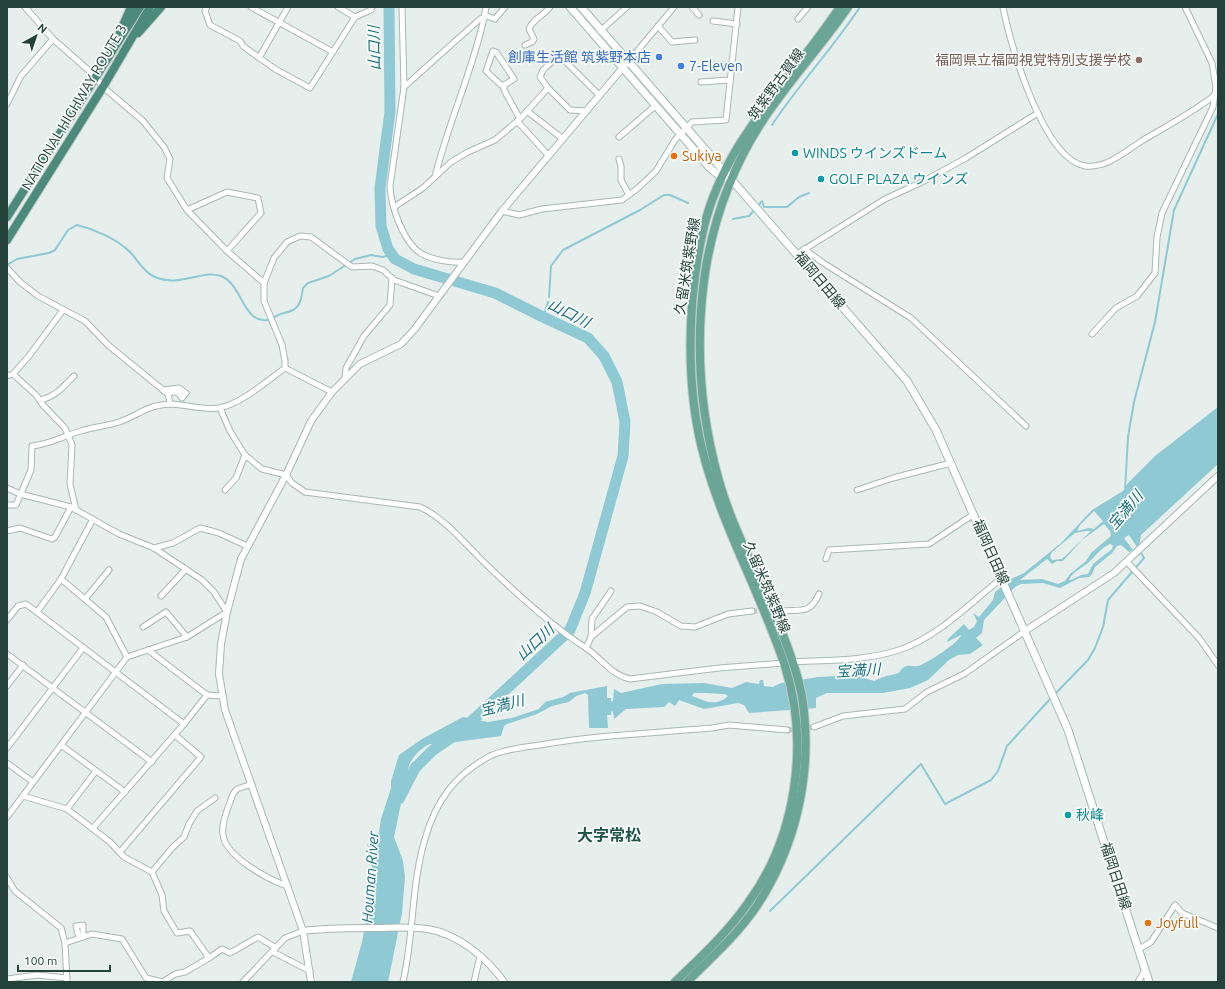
<svg xmlns="http://www.w3.org/2000/svg" width="1225" height="989" viewBox="0 0 1225 989" font-family="Ubuntu,'Noto Sans JP',sans-serif">
<style>
.water{fill:#8ec9d4;fill-rule:evenodd}
.lines{fill:none;stroke-linecap:round;stroke-linejoin:round}
.stream{stroke:#8ec9d4;stroke-width:2}
.river{stroke:#8ec9d4;stroke-width:11}
.minor-tunnel{stroke:#bfccc8;stroke-width:5;stroke-dasharray:5 2.5;stroke-linecap:butt}
.minor-casing{stroke:#a8b8b2;stroke-width:7}
.tertiary-casing{stroke:#a8b8b2;stroke-width:8}
.secondary-casing{stroke:#a4bbb3;stroke-width:9}
.primary-casing{stroke:#c2cac8;stroke-width:10}
.trunk-casing{stroke:#c2cac8;stroke-width:10}
.minor{stroke:#fff;stroke-width:5}
.tertiary{stroke:#fff;stroke-width:6}
.secondary{stroke:#fff;stroke-width:7}
.primary{stroke:#6aa596;stroke-width:8}
.trunk{stroke:#4c8a7c;stroke-width:8}
.shop-dot{fill:#3f7fe0;stroke:#f7fbf9;stroke-width:1.5}
.education-dot{fill:#8d6e63;stroke:#f7fbf9;stroke-width:1.5}
.culture-dot{fill:#0f9aa8;stroke:#f7fbf9;stroke-width:1.5}
.food-dot{fill:#e8710a;stroke:#f7fbf9;stroke-width:1.5}
.labels{text-anchor:middle;dominant-baseline:central;stroke-width:3.5;stroke-linejoin:round;paint-order:stroke}
.shop-label{font-size:14px;fill:#366cbe;stroke:#f7fbf9;text-anchor:end}
.education-label{font-size:14px;fill:#785e54;stroke:#f7fbf9;text-anchor:end}
.street-label{font-size:14px;fill:#24423a;stroke:#f7fbf9}
.culture-label{font-size:14px;fill:#0d838f;stroke:#f7fbf9;text-anchor:start}
.food-label{font-size:14px;fill:#c56008;stroke:#f7fbf9;text-anchor:start}
.water-label{font-size:15px;font-style:italic;fill:#1c6f80;stroke:#f7fbf9}
.quarter-label{font-size:16px;font-weight:bold;fill:#1f5548;stroke:#f7fbf9}
</style>
<rect width="100%" height="100%" fill="#e6efeb"/>
<path class="water" d="M1218 407V464L1141 535 1139 546 1137 547 1129 535 1124 538 1133 550 1129 552 1121 545 1117 546 1112 553 1095 567 1092 574 1089 577 1079 578 1060 588 1043 583 1021 584 1015 587 984 620 982 633 976 638 983 645 970 654 958 655 949 660 928 680 910 688 883 693H827L816 698V708L749 713 744 705 738 703 704 709 679 700 675 706 669 702 664 707 626 709 614 719 613 712 611 711V715H607L608 728H589L588 695 585 693 576 696 569 702 552 706 537 714 507 724 504 726 501 736 455 742 446 747 430 744C420 749 414 755 409 765L394 837 403 861 405 877 402 913 388 982H351L362 942 368 911 373 851 367 845 379 833 381 819 391 788V781L399 755 422 739 463 717 488 722 512 718 539 709 545 702 563 697 570 693 607 686V698H611V702L613 701 614 689 621 693 662 684 704 683 732 688 746 682 759 684 760 680H763L764 686 773 687 781 683 818 677 854 675 874 681 883 677 899 673C905 662 911 667 918 666 926 664 960 642 961 635L947 642 948 639 964 624 969 630 974 627 977 621 973 613 979 617 993 600 995 592 1013 578 1024 573 1061 543 1092 510 1123 491 1128 483 1155 456ZM1094 511 1103 521 1094 529 1089 528 1077 531 1080 525ZM1104 524 1110 531 1111 536 1091 553 1086 561 1070 574 1065 581 1058 584 1042 579 1020 580 1047 559 1052 564 1057 561H1063L1082 540ZM1086 531H1091L1062 559 1052 560 1050 557 1052 552 1075 533ZM1110 544 1113 545 1112 549 1093 564 1088 574 1081 575 1071 580H1069C1072 572 1082 568 1088 563 1096 556 1100 548 1110 544ZM704 693 725 694 728 696C715 708 704 700 692 696L694 693Z"/>
<g class="lines">
<g class="stream">
<path d="M772 125C799 84 833 48 860 7"/>
<path d="M758 206 762 201 764 207H787L799 197 809 193"/>
<path d="M733 219 749 216 755 209"/>
<path d="M7 265 17 259 49 253 55 250 68 230 77 225C94 229 117 239 130 252 138 260 143 271 153 276 180 289 200 269 221 276 242 284 243 323 267 320 273 319 278 314 284 313 300 310 301 302 303 288L308 283 329 276 355 259 371 255 382 257 392 255"/>
<path d="M549 297 551 266 563 250 640 210 664 195H670L688 203"/>
<path d="M543 317 548 302"/>
<path d="M1125 490 1128 437 1134 402 1155 322 1174 210 1218 114"/>
<path d="M1054 695 1088 660 1095 648 1103 627 1108 600 1144 558 1140 551"/>
<path d="M770 911 921 764 945 804 991 780 998 771 1007 746 1051 698"/>
</g>
<path class="river" d="M389 7 390 112 380 188 381 226 388 249 395 259 414 269 495 293 543 317 588 338 604 356 617 382 625 422 623 456 585 593 570 630 462 730 432 751 415 768 399 799"/>
<g class="minor-tunnel">
<path d="M752 611H781"/>
<path d="M787 730 814 727"/>
</g>
<defs>
<g id="minor">
<path d="M25 7 53 39 95 76 103 87 143 121 164 147 170 159 167 178 187 210 227 251 264 283"/>
<path d="M207 7 205 11 210 25 240 41 243 46 275 69 310 88 355 17 371 10 372 7"/>
<path d="M251 7 333 52"/>
<path d="M338 7 355 17"/>
<path d="M402 7 404 87 390 186C391 206 403 243 422 254 433 260 451 263 464 262"/>
<path d="M486 7 484 18 487 16 495 19 505 7"/>
<path d="M692 7 699 15"/>
<path d="M1003 7C1010 44 1043 159 1085 166 1091 167 1101 165 1106 163 1118 158 1130 149 1140 142 1165 127 1192 113 1215 95"/>
<path d="M798 19 808 7"/>
<path d="M713 21 737 24"/>
<path d="M658 26 672 42 695 40"/>
<path d="M600 31 627 7"/>
<path d="M525 45 532 42 534 39 529 29C533 19 543 16 550 7"/>
<path d="M493 51 496 52 514 79 504 85H501L486 71Z"/>
<path d="M259 58 288 7"/>
<path d="M628 62 674 7"/>
<path d="M704 67 716 65H732"/>
<path d="M701 82 730 80"/>
<path d="M504 85V90L520 119"/>
<path d="M404 87 480 19 484 18C472 73 448 123 435 177"/>
<path d="M548 88 540 77 543 70 558 56 561 57 599 95"/>
<path d="M7 104 21 76 53 39"/>
<path d="M527 111 563 139"/>
<path d="M517 121 549 156"/>
<path d="M619 137 655 106"/>
<path d="M619 159 621 166V180L629 195"/>
<path d="M394 207 423 188 451 162 468 152 495 140 520 119 548 88 570 110 587 111"/>
<path d="M187 210 227 192 258 198 261 213 227 251"/>
<path d="M502 211 519 215 542 209 622 200 638 188 656 171 675 140 692 122 726 120 738 7"/>
<path d="M804 249 825 264 911 318 1026 426"/>
<path d="M797 254 885 199 922 182 966 158 1038 113"/>
<path d="M7 268 20 282 38 296 85 321 108 345 168 394 170 403"/>
<path d="M1092 334 1116 308 1137 296 1155 273 1157 237 1162 213 1213 107 1216 87 1212 63 1185 7"/>
<path d="M285 368 332 392"/>
<path d="M13 374 36 395 43 405 65 428 72 445 70 484 76 510"/>
<path d="M7 376 13 374 29 356 63 310"/>
<path d="M345 378 346 368 364 336 390 305 392 278"/>
<path d="M163 390 179 388 186 393 182 398C178 390 174 392 167 393"/>
<path d="M40 400C55 397 63 387 74 376"/>
<path d="M220 408 230 431 245 455 262 469 286 475 292 483 305 492 420 507C448 520 468 548 490 568 520 597 552 626 586 648 601 658 611 675 630 679L719 668 784 663"/>
<path d="M7 488 20 494 71 507 119 534 154 548 202 580 214 592 227 612 187 637 127 657 7 817"/>
<path d="M225 490 236 478 245 455"/>
<path d="M857 490 893 478 951 463"/>
<path d="M7 505H16L31 470 32 446C51 444 63 436 81 431 93 427 107 426 119 422 132 418 143 409 156 406 177 400 198 411 219 408 241 404 267 381 285 368V361L282 345 264 301V283L274 258 287 242 300 236 311 237 352 267 372 266 383 270 394 280 439 296"/>
<path d="M7 531 20 528 52 539 55 537 71 507"/>
<path d="M154 548 173 543 200 528 219 533 247 546"/>
<path d="M826 559 829 550 929 544 974 514"/>
<path d="M1127 562 1199 638 1218 665"/>
<path d="M61 579 106 617 127 657"/>
<path d="M161 596 186 569"/>
<path d="M85 599 109 570"/>
<path d="M781 611C800 609 810 615 819 594"/>
<path d="M37 612 61 579 93 519"/>
<path d="M7 620 18 606 26 604 184 724"/>
<path d="M143 627 166 612 187 637"/>
<path d="M591 637 627 607 640 606 657 612 681 626 695 627 728 614 752 611"/>
<path d="M586 648 591 637 592 619 611 591"/>
<path d="M148 650 207 695"/>
<path d="M7 654 152 762"/>
<path d="M792 662C828 660 865 661 899 650 938 637 970 603 1002 578"/>
<path d="M7 686 23 665"/>
<path d="M814 727 843 716 905 709 927 692 964 674 1025 631"/>
<path d="M61 745 125 792"/>
<path d="M7 748 83 648"/>
<path d="M7 763 33 782"/>
<path d="M252 784 237 789 233 794C229 806 221 822 223 835 225 856 270 881 288 886"/>
<path d="M23 796 67 809 110 842 124 857 152 872 162 895 164 911 177 933 190 931 209 958 185 972 175 974 163 982 146 978 122 939 92 934 65 943"/>
<path d="M67 809 96 771"/>
<path d="M93 828 184 724 207 695 222 696"/>
<path d="M120 852 201 757 175 735"/>
<path d="M152 872 173 847 184 837 189 824 197 811 215 798"/>
<path d="M7 878 15 891 61 928 65 943 67 982"/>
<path d="M79 938 76 926 83 925V937"/>
<path d="M1139 949 1151 942 1175 905 1182 913 1218 928"/>
<path d="M273 952 310 971"/>
<path d="M209 958 222 949 230 953 258 937 276 948"/>
<path d="M7 979 37 975 67 978"/>
<path d="M243 982 285 938 303 931"/>
<path d="M403 982C414 935 411 886 425 839 436 800 455 775 490 756 504 749 525 747 540 745 597 735 655 733 712 728L729 725 787 730"/>
<path d="M474 982 480 956"/>
<path d="M1138 982 1145 970"/>
</g>
<g id="tertiary">
<path d="M1025 631 1114 573 1218 476"/>
<path d="M303 931C325 928 348 928 370 928 389 928 409 926 428 929 458 934 487 958 504 982"/>
<path d="M311 982 303 931 225 710 219 674 221 644 227 612 241 559 286 475 311 421 332 392 360 364 401 344 414 330 502 211 625 65"/>
</g>
<g id="secondary">
<path d="M570 7 710 168 721 177 727 178"/>
<path d="M581 7 907 381 936 430 1068 730 1149 982"/>
</g>
<g id="primary">
<path d="M675 982C701 957 727 933 748 903 796 838 810 744 785 666 762 596 725 532 705 460 685 389 687 302 703 231 723 141 791 81 840 7"/>
<path d="M687 982C711 958 737 935 756 907 794 850 811 781 804 712 802 686 792 659 783 635 763 583 734 534 719 481 700 414 695 342 705 273 715 209 740 148 780 96 802 66 827 38 848 7"/>
</g>
<g id="trunk">
<path d="M120 32 131 7"/>
<path d="M138 33 161 7"/>
<path d="M7 217 140 7"/>
<path d="M7 240 103 87 150 7"/>
</g>
</defs>
<use href="#minor" class="minor-casing"/>
<use href="#tertiary" class="tertiary-casing"/>
<use href="#secondary" class="secondary-casing"/>
<use href="#primary" class="primary-casing"/>
<use href="#trunk" class="trunk-casing"/>
<use href="#minor" class="minor"/>
<use href="#tertiary" class="tertiary"/>
<use href="#secondary" class="secondary"/>
<use href="#primary" class="primary"/>
<use href="#trunk" class="trunk"/>
</g>
<g class="shop-dot">
<circle cx="659" cy="57" r="4"/>
<circle cx="681" cy="66" r="4"/>
</g>
<circle class="education-dot" cx="1139" cy="60" r="4"/>
<g class="culture-dot">
<circle cx="795" cy="153" r="4"/>
<circle cx="821" cy="179" r="4"/>
<circle cx="1068" cy="815" r="4"/>
</g>
<g class="food-dot">
<circle cx="674" cy="156" r="4"/>
<circle cx="1148" cy="923" r="4"/>
</g>
<g class="labels">
<g class="shop-label">
<text x="651" y="57">創庫生活館 筑紫野本店</text>
<text x="689" y="66" text-anchor="start">7-Eleven</text>
</g>
<g class="education-label">
<text x="1131" y="60">福岡県立福岡視覚特別支援学校</text>
</g>
<g class="street-label">
<text transform="translate(776 84) rotate(-54)">筑紫野古賀線</text>
<text transform="translate(74 107) rotate(-59)">NATIONAL HIGHWAY ROUTE 3</text>
<text transform="translate(687 266) rotate(-81)">久留米筑紫野線</text>
<text transform="translate(820 280) rotate(50)">福岡日田線</text>
<text transform="translate(991 552) rotate(66)">福岡日田線</text>
<text transform="translate(767 587) rotate(67)">久留米筑紫野線</text>
<text transform="translate(1116 876) rotate(72)">福岡日田線</text>
</g>
<g class="culture-label">
<text x="803" y="153">WINDS ウインズドーム</text>
<text x="829" y="179">GOLF PLAZA ウインズ</text>
<text x="1076" y="815">秋峰</text>
</g>
<g class="food-label">
<text x="682" y="156">Sukiya</text>
<text x="1156" y="923">Joyfull</text>
</g>
<g class="water-label">
<text transform="translate(374 48) rotate(-91)">山口川</text>
<text transform="translate(569 313) rotate(27)">山口川</text>
<text transform="translate(1125 510) rotate(-50)">宝満川</text>
<text transform="translate(535 642) rotate(-43)">山口川</text>
<text transform="translate(858 670) rotate(-3)">宝満川</text>
<text transform="translate(502 705) rotate(-14)">宝満川</text>
<text transform="translate(370 877) rotate(-86)">Houman River</text>
</g>
<g class="quarter-label">
<text x="609" y="835">大字常松</text>
</g>
</g>
<rect width="1225" height="989" fill="none" stroke="#24423a" stroke-width="16"/>
<g transform="translate(36 36) rotate(40)" stroke="#f7fbf9" stroke-width="3" paint-order="stroke">
<path d="M0-3L7 15L0 10L-7 15Z" fill="#24423a"/>
<text y="-6" font-size="11" font-weight="bold" text-anchor="middle" fill="#24423a">N</text>
</g>
<path d="M18 965v6h92v-6" fill="none" stroke="#24423a" stroke-width="2"/>
<text x="24" y="965" font-size="12" fill="#24423a" stroke="#f7fbf9" stroke-width="3" paint-order="stroke">100 m</text>
</svg>
